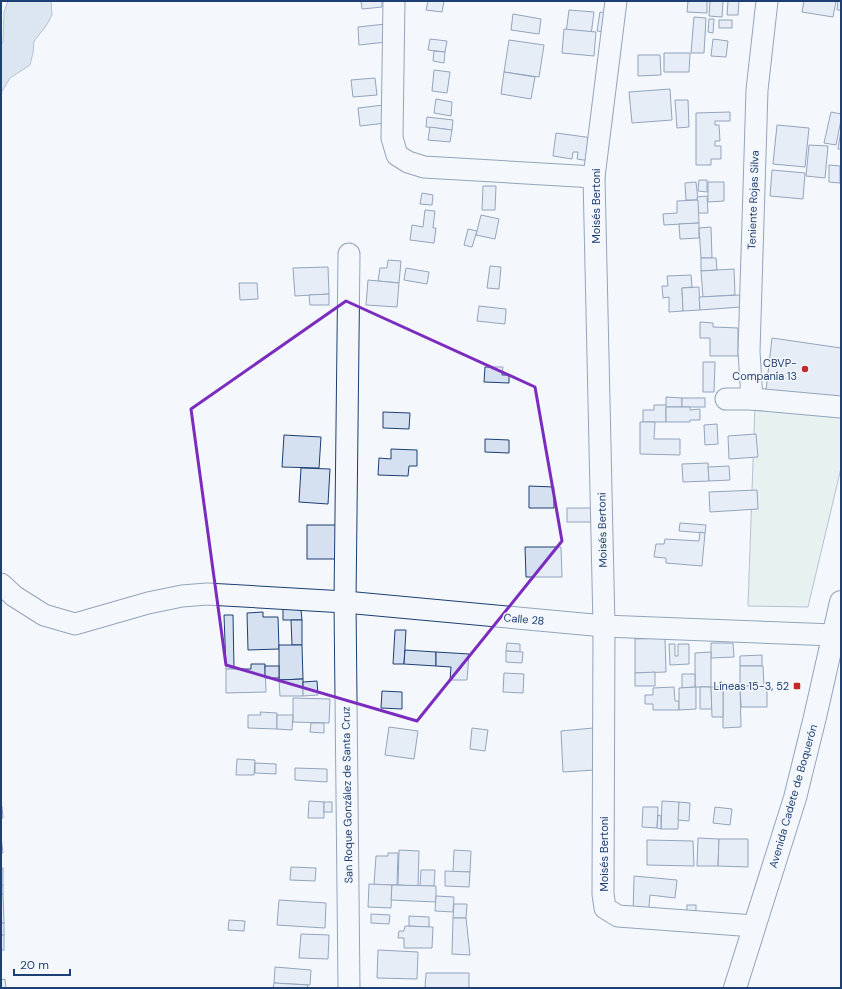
<svg xmlns="http://www.w3.org/2000/svg" width="842" height="989" viewBox="0 0 842 989" font-family="'DM Sans',sans-serif">
<style>
.green{fill:#d7e8df;stroke:#687fa3}
.water{fill:#bed0e5;stroke:#687fa3}
.building{fill:#d5e0f0;stroke:#1d3f73}
.lines{fill:none;stroke-linecap:round;stroke-linejoin:round}
.minor-casing{stroke:#1d3f73;stroke-width:23}
.major-casing{stroke:#1d3f73;stroke-width:24}
.minor{stroke:#f4f7fb;stroke-width:21}
.major{stroke:#f4f7fb;stroke-width:22}
.marked{fill:none;stroke:#7b2cbf;stroke-width:3;stroke-linejoin:round}
.poi-dot{fill:#c62828;stroke:#f4f7fb;stroke-width:1.5}
.labels{text-anchor:middle;dominant-baseline:central;stroke-width:3;stroke-linejoin:round;paint-order:stroke}
.street-label{font-size:11px;fill:#1d3f73;stroke:#f4f7fb}
.poi-label{font-size:11px;fill:#1d3f73;stroke:#f4f7fb;text-anchor:end}
</style>
<rect width="100%" height="100%" fill="#f4f7fb"/>
<path class="green" d="M755 405 841 412V468L808 607 748 606Z"/>
<path class="water" d="M8 1H51L52 15 46 26 34 41 33 53 30 65 10 78 1 93V45L3 42 4 12Z"/>
<g class="building">
<path d="M361 1H382V7L362 9Z"/>
<path d="M428 1H444L442 12 426 10Z"/>
<path d="M688 1H707V13L687 12Z"/>
<path d="M710 1H723L722 17 709 16Z"/>
<path d="M728 1H739L738 15H727Z"/>
<path d="M804 1H836L833 17 802 12Z"/>
<path d="M838 1H841V10H837Z"/>
<path d="M569 10 594 12 591 35 566 33Z"/>
<path d="M600 12 608 13 606 32 597 31Z"/>
<path d="M513 14 541 19 539 34 511 30Z"/>
<path d="M694 17 706 18 704 53H691Z"/>
<path d="M709 19H714L713 33 708 32Z"/>
<rect x="719" y="20" width="13" height="8"/>
<path d="M386 24 387 42 359 45 358 27Z"/>
<path d="M564 29 596 32 594 56 562 53Z"/>
<path d="M430 39 447 41 445 52 428 50Z"/>
<path d="M713 39 728 41 726 57 711 56Z"/>
<path d="M509 40 544 45 539 77 504 72Z"/>
<path d="M434 51 445 52 444 63 433 61Z"/>
<path d="M664 53H690L689 72H664Z"/>
<path d="M638 55H660L661 75 638 76Z"/>
<path d="M434 70 450 72 447 93 432 91Z"/>
<path d="M504 72 535 77 531 99 501 94Z"/>
<path d="M375 78 377 95 353 97 351 80Z"/>
<path d="M670 89 672 120 632 123 629 92Z"/>
<path d="M436 99 452 102 451 116 434 113Z"/>
<path d="M675 100H688L689 127 677 128Z"/>
<path d="M384 105 386 123 360 126 358 108Z"/>
<path d="M730 112V121H715V125H719L720 141H715V146H721V159H711V165H696V113Z"/>
<path d="M831 112 841 114V120L836 145 824 143Z"/>
<path d="M427 117 453 120 452 130 426 127Z"/>
<path d="M777 125 809 128 805 167 773 164Z"/>
<path d="M430 127 452 130 450 142 428 140Z"/>
<path d="M841 130V149H838Z"/>
<path d="M556 133 593 138 590 161 577 159 578 152H573L572 159 553 156Z"/>
<path d="M809 145 828 146 825 178 806 176Z"/>
<path d="M829 165 840 166V183L829 182Z"/>
<path d="M772 170 805 173 803 199 770 196Z"/>
<path d="M699 180H707V192L698 191Z"/>
<path d="M696 182 698 200H686L685 183Z"/>
<path d="M708 182H724V201L708 202Z"/>
<path d="M483 186H496L495 210H482Z"/>
<path d="M422 193 433 195 432 205 420 204Z"/>
<path d="M707 196 708 213H698L697 197Z"/>
<path d="M698 200 699 223 664 225 663 214 677 213V201Z"/>
<path d="M425 210 435 211 433 228H436L434 243 410 240 412 225 423 227Z"/>
<path d="M481 215 499 219 495 239 476 235Z"/>
<path d="M699 223V238L680 239 679 224Z"/>
<path d="M711 227 712 258H701L699 228Z"/>
<path d="M468 229 477 231 472 247 464 245Z"/>
<path d="M701 258H716L717 270 701 271Z"/>
<path d="M388 260 401 261 399 283 378 281 380 268H387Z"/>
<path d="M490 266 501 267 499 289 487 288Z"/>
<path d="M328 267 329 294 295 296 293 268Z"/>
<path d="M406 268 429 272 427 284 404 280Z"/>
<path d="M734 269 735 295 703 297 701 271Z"/>
<path d="M691 275 692 287 682 288 683 311 669 312V297L663 298 662 286H668L667 276Z"/>
<path d="M368 280 399 283 397 307 366 305Z"/>
<path d="M239 283H257L258 299 240 300Z"/>
<path d="M699 287 700 310 683 311 682 288Z"/>
<path d="M329 294V305H310L309 295Z"/>
<path d="M740 295 741 307 700 310 699 297Z"/>
<path d="M479 306 506 309 505 324 477 321Z"/>
<path d="M700 322 713 323V327L738 328V356H710V338H700Z"/>
<path d="M772 338 841 348V400L766 390Z"/>
<path d="M703 362H715L714 392H703Z"/>
<path d="M485 367H503L502 375H509V383L484 382Z"/>
<path d="M666 397 682 398V407H666Z"/>
<rect x="682" y="398" width="23" height="9"/>
<path d="M654 405H666V422H643V410H654Z"/>
<path d="M666 407H690V410L700 409V420H690V422H666Z"/>
<path d="M383 412 410 413 409 429 383 428Z"/>
<path d="M640 422H655L654 439H680V455L640 454Z"/>
<path d="M717 424 718 444 705 445 704 425Z"/>
<path d="M756 434 758 457 729 459 728 436Z"/>
<path d="M284 435 321 437 319 468 282 467Z"/>
<path d="M485 439 509 440V453L485 452Z"/>
<path d="M391 449 417 450V466H409L408 476 378 475 379 458 391 459Z"/>
<path d="M708 463 709 481 683 482 682 464Z"/>
<path d="M729 466 730 480 709 481 708 467Z"/>
<path d="M301 468 330 469 328 504 299 502Z"/>
<path d="M529 486 554 487V508H529Z"/>
<path d="M757 490 758 509 710 512 709 492Z"/>
<rect x="567" y="508" width="25" height="14"/>
<path d="M680 523 706 525 705 533 679 531Z"/>
<rect x="307" y="525" width="34" height="34"/>
<path d="M700 532 705 533 702 566 666 563V558L654 557 656 544H664L665 539 699 541Z"/>
<path d="M525 547H561L562 577H526Z"/>
<path d="M283 608 301 610 302 620H283Z"/>
<path d="M263 612V617H278L279 649 248 650 247 613Z"/>
<path d="M224 615H233L234 669H226Z"/>
<path d="M291 620H302V645H292Z"/>
<path d="M395 630H406L404 664H393Z"/>
<path d="M665 638 666 672 635 673V639Z"/>
<path d="M507 643 520 644V652L506 651Z"/>
<path d="M711 643H733L734 657 711 658Z"/>
<path d="M669 644H675V656H678V644H689V664L670 665Z"/>
<path d="M279 645H302L303 679 279 680Z"/>
<path d="M405 650 436 652V666L404 664Z"/>
<path d="M506 651 523 652 522 663 506 662Z"/>
<path d="M436 652 469 654 467 680H450L451 667 436 666Z"/>
<path d="M711 652V687H695V653Z"/>
<path d="M762 655V666H740V656Z"/>
<path d="M251 664H265L266 692 226 693V669H251Z"/>
<rect x="265" y="666" width="14" height="12"/>
<path d="M740 666H763L764 686H740Z"/>
<path d="M655 672V686H635V673Z"/>
<path d="M504 673 524 674 523 693 503 692Z"/>
<path d="M682 674H695V687L682 688Z"/>
<path d="M303 679V696H280L279 680Z"/>
<path d="M317 681 318 695 303 696V682Z"/>
<path d="M723 684H740L741 727 723 728Z"/>
<path d="M740 686H767V707H741Z"/>
<path d="M674 687 675 701H679V710H653V704H645V695H653V688Z"/>
<path d="M696 687V709L679 710V688Z"/>
<path d="M700 687H711L712 709H700Z"/>
<path d="M711 687H723V717H712Z"/>
<path d="M382 691 402 692V709L381 708Z"/>
<path d="M293 698 330 699 329 723 293 722Z"/>
<path d="M260 712 277 713V729L248 728V715H261Z"/>
<path d="M277 715H293L292 730 277 729Z"/>
<path d="M311 723H324V733L310 732Z"/>
<path d="M389 727 418 731 414 759 385 755Z"/>
<path d="M472 728 488 730 485 751 470 749Z"/>
<path d="M593 728 595 770 563 772 561 731Z"/>
<path d="M237 759 255 760 254 775H236Z"/>
<path d="M255 763 276 764V774L255 773Z"/>
<path d="M295 768 327 769V782L295 780Z"/>
<path d="M309 801 324 802V818H308Z"/>
<path d="M662 801 679 802 678 829H661Z"/>
<rect x="324" y="802" width="8" height="10"/>
<path d="M679 802 690 803 689 821 678 820Z"/>
<path d="M2 806 3 818H1V807Z"/>
<path d="M643 807H658L657 828 642 827Z"/>
<path d="M715 807 732 809 730 825 713 823Z"/>
<path d="M658 815 661 816V829L657 828Z"/>
<path d="M1 836 3 853H1Z"/>
<path d="M698 838 719 839 718 866H697Z"/>
<path d="M719 839H748V867L718 866Z"/>
<path d="M647 840 693 841 694 866 647 865Z"/>
<path d="M399 850 419 851 418 886 398 885Z"/>
<path d="M454 850 471 851 470 872H453Z"/>
<path d="M388 853H398L397 885H374L376 856H388Z"/>
<path d="M291 867 316 868 315 881 290 880Z"/>
<rect x="1" y="868" width="2" height="17"/>
<path d="M421 870H435L434 886H420Z"/>
<path d="M445 871 470 872 469 887 445 886Z"/>
<path d="M634 876 677 880 675 898 650 895 648 916 633 915Z"/>
<path d="M369 884 392 885 391 908 368 907Z"/>
<rect x="1" y="885" width="2" height="9"/>
<path d="M392 885 436 886V902L391 900Z"/>
<path d="M1 894H3L4 923H1Z"/>
<path d="M436 896 454 897 453 912 435 911Z"/>
<path d="M279 900 326 903 325 928 277 925Z"/>
<path d="M454 904H467L466 918H453Z"/>
<rect x="687" y="905" width="9" height="10"/>
<path d="M371 914 390 915 389 924 371 923Z"/>
<path d="M409 916 429 917V927L409 926Z"/>
<path d="M453 918H466L470 955 452 954Z"/>
<path d="M229 920 245 921 244 931 228 930Z"/>
<rect x="1" y="923" width="3" height="12"/>
<path d="M405 926 433 927 432 948H404V938H398L399 931H404Z"/>
<path d="M301 934 329 935 328 959 299 958Z"/>
<rect x="1" y="935" width="3" height="15"/>
<path d="M378 950 418 952 417 979 377 978Z"/>
<path d="M275 967 311 970 310 985 274 983Z"/>
<path d="M426 973H469V988H425Z"/>
<path d="M5 979 6 988H1V980Z"/>
<path d="M274 983 308 985 307 988H273Z"/>
</g>
<g class="lines">
<defs>
<g id="minor">
<path d="M394 1 392 138 397 155 408 162 424 167 594 177"/>
<path d="M616 1 594 177 604 626 603 894 605 908 618 916 754 926"/>
<path d="M349 254 345 602 349 988"/>
<path d="M726 399H752L841 407"/>
<path d="M752 399 749 352 757 90 767 1"/>
<path d="M1 584 14 596 44 615 75 624 148 603 182 596 207 594 345 602 604 626 834 635 841 637"/>
</g>
<path id="major" d="M735 988 795 798 815 717 841 602"/>
</defs>
<use href="#minor" class="minor-casing"/>
<use href="#major" class="major-casing"/>
<use href="#minor" class="minor"/>
<use href="#major" class="major"/>
</g>
<path d="M0 0H842V989H0ZM346 301 535 387 562 541 417 721 226 665 191 409Z" fill="#f4f7fb" fill-opacity=".55" fill-rule="evenodd"/>
<path class="marked" d="M346 301 535 387 562 541 417 721 226 665 191 409Z"/>
<g class="poi-dot">
<circle cx="805" cy="369" r="4"/>
<rect x="793" y="682" width="8" height="8" rx="2"/>
</g>
<g class="labels">
<g class="street-label">
<text transform="translate(753 200) rotate(-88)">Teniente Rojas Silva</text>
<text transform="translate(596 206) rotate(-90)">Moisés Bertoni</text>
<text transform="translate(602 530) rotate(-91)">Moisés Bertoni</text>
<text transform="translate(524 619) rotate(5)">Calle 28</text>
<text transform="translate(347 795) rotate(-91)">San Roque González de Santa Cruz</text>
<text transform="translate(793 796) rotate(-74)">Avenida Cadete de Boquerón</text>
<text transform="translate(604 854) rotate(-90)">Moisés Bertoni</text>
</g>
<g class="poi-label">
<text x="797" y="363">CBVP-<tspan x="797" dy="13">Companía 13</tspan></text>
<text x="789" y="686">Líneas 15-3, 52</text>
</g>
</g>
<rect width="842" height="989" fill="none" stroke="#1d3f73" stroke-width="4"/>
<path d="M14 969v6h56v-6" fill="none" stroke="#1d3f73" stroke-width="2"/>
<text x="20" y="969" font-size="12" fill="#1d3f73" stroke="#f4f7fb" stroke-width="3" paint-order="stroke">20 m</text>
</svg>
